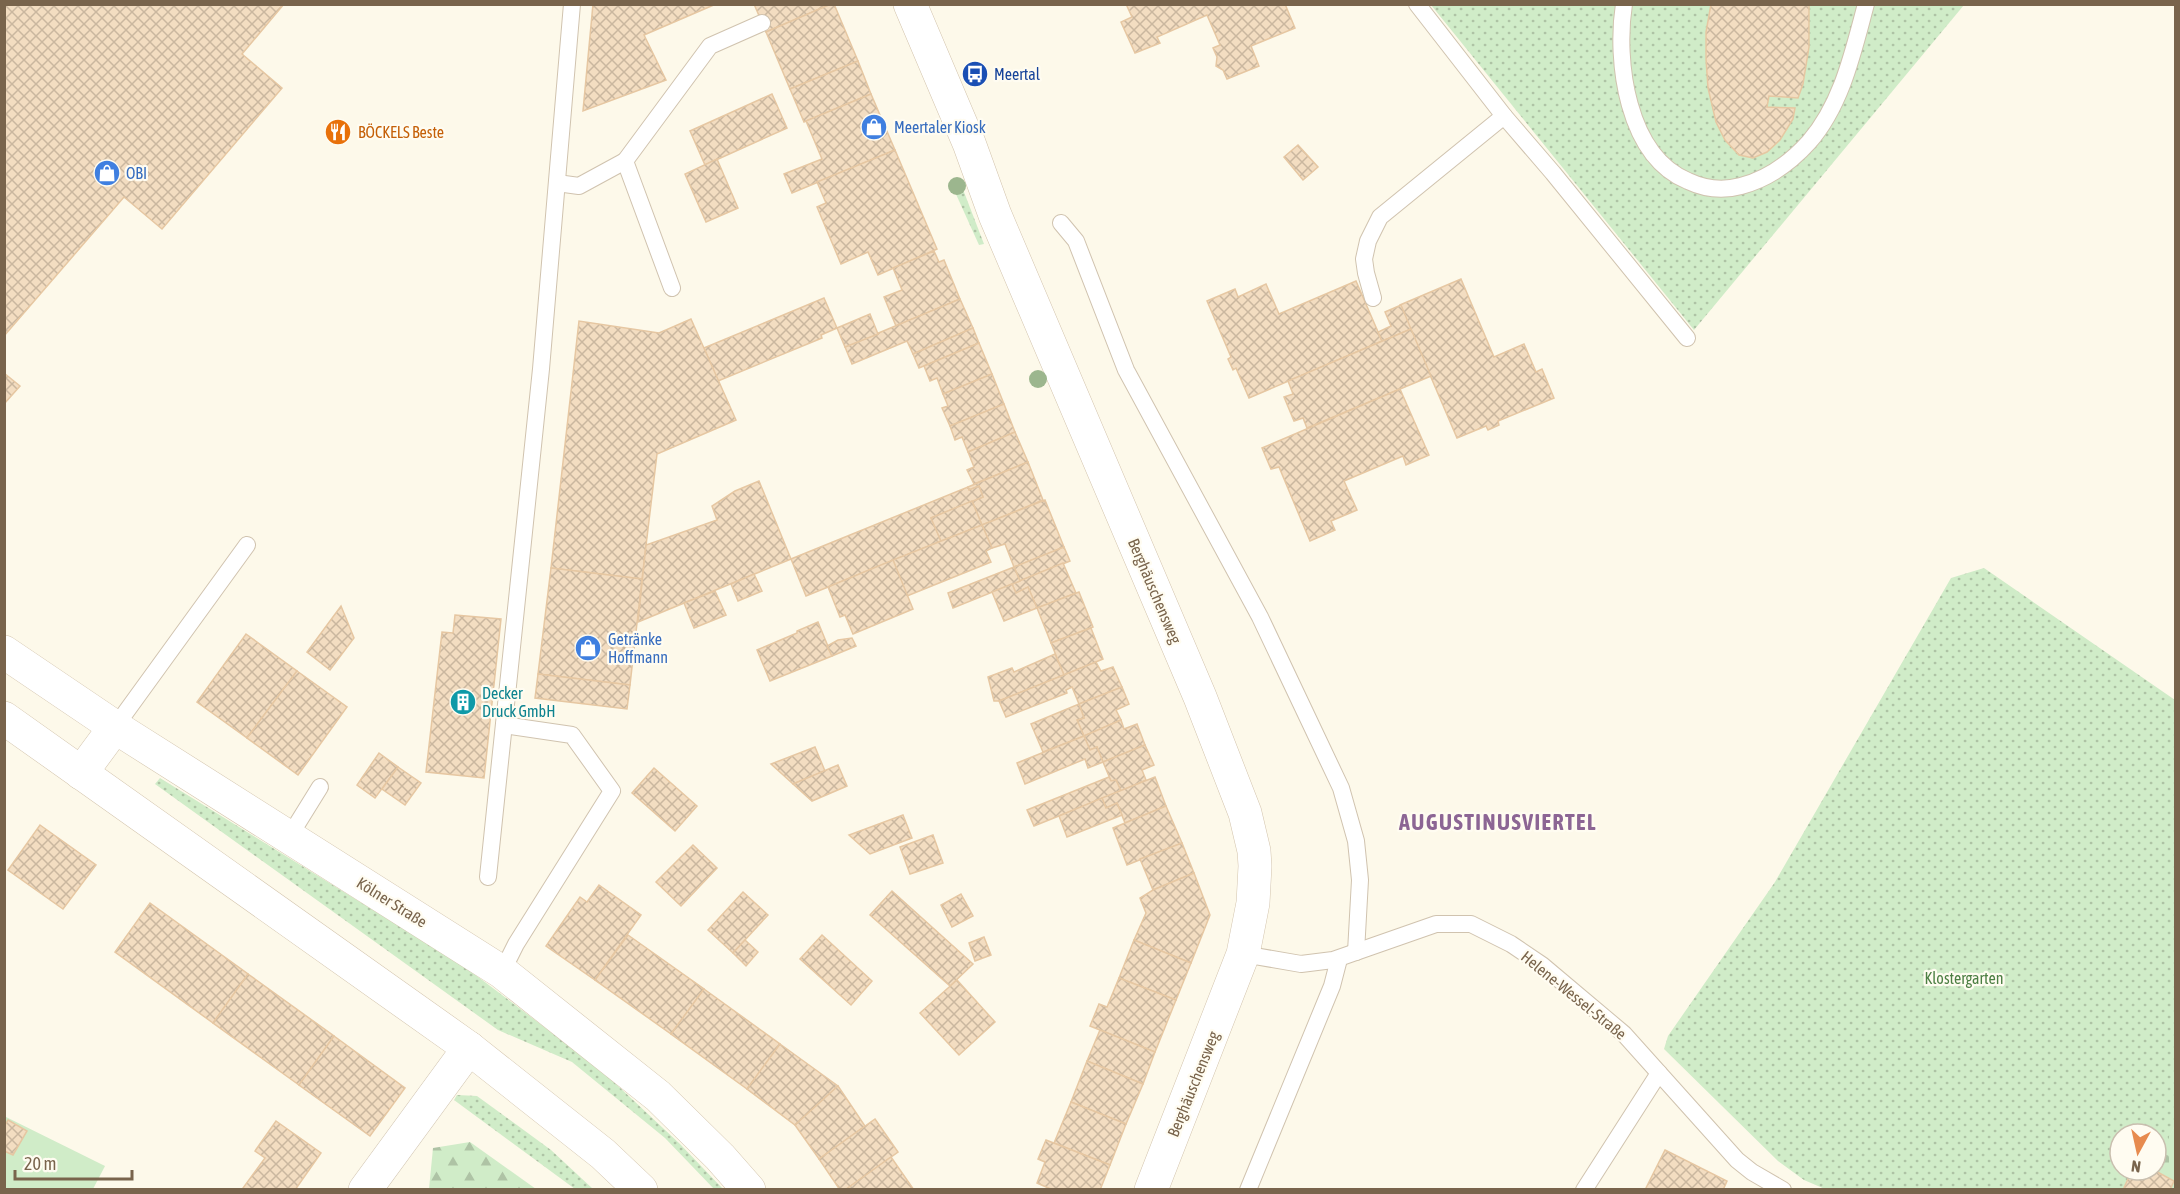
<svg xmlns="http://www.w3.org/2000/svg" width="2180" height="1194" viewBox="0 0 2180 1194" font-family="'Asap Condensed',sans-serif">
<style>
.grass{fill:url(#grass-dots)}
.forest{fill:url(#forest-firs)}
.cemetery{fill:url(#cemetery-stones)}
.garden{fill:#d0ecc8}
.building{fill:url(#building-cross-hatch);stroke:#e6c7a2;stroke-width:1.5}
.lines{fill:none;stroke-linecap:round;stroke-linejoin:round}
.lane-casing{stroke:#d0c3af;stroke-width:18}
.street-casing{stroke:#d0c3af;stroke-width:34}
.secondary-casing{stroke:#d3c4ad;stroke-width:34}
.lane{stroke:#fff;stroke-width:16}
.street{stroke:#fff;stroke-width:33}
.secondary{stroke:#fff;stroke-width:33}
.tree{fill:#9cb68e}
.labels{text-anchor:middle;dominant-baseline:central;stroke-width:4.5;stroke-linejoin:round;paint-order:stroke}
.transit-label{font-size:16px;fill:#164399;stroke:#fffcf1;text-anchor:start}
.shop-label{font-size:16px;fill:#366cbe;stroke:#fffcf1;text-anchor:start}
.food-label{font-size:16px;fill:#c56008;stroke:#fffcf1;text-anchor:start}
.street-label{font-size:16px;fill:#79644c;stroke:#fffcf1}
.culture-label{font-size:16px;fill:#0d838f;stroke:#fffcf1;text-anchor:start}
.park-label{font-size:16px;fill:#4c7f43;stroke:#fffcf1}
.district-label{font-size:22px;font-weight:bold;letter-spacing:1.5px;fill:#8c6594;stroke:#fffcf1}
</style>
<defs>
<pattern id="grass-dots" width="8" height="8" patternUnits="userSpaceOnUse" patternTransform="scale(1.5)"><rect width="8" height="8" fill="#d0ecc8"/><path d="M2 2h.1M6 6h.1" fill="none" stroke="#aec3a5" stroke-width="1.8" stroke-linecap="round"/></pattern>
<pattern id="forest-firs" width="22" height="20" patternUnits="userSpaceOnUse" patternTransform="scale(1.5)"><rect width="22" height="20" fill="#d0ecc8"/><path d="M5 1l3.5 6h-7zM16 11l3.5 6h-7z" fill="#aec3a5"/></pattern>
<pattern id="cemetery-stones" width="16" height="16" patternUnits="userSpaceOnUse" patternTransform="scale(1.5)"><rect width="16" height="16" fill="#d0ecc8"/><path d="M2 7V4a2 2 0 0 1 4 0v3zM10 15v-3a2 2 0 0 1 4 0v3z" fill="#aec3a5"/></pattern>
<pattern id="building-cross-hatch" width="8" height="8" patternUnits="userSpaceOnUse" patternTransform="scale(1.5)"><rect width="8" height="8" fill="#f3ddc1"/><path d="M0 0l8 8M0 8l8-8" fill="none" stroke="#cab79f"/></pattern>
</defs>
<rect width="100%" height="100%" fill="#fdf9ea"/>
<g class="grass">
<path d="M1431 5H1964L1694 330Z"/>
<path d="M959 179 984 244 979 245 950 181Z"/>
<path d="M1984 568 2175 700V1125L2157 1163 2156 1134H2120V1170H2132L2123 1189H1825L1804 1180 1778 1161 1664 1049 1668 1036 1775 882 1951 578Z"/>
<path d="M160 778 465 967 601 1070 680 1144 723 1189H714L665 1138 572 1062 498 1030 155 784Z"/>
<path d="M457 1095 477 1096 551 1150 593 1189H575L454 1100Z"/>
</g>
<path class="forest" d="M470 1142 536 1189H429L433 1148Z"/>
<path class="cemetery" d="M2175 1125V1189L2123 1190 2132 1170H2156V1162Z"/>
<path class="garden" d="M4 1116 105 1166 93 1189H5Z"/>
<g class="building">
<path d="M4 4H284L242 54 282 88 162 229 124 197 4 336Z"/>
<path d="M593 4H716L644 35 666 80 583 111Z"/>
<path d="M754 4H831L766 32Z"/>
<path d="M831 4H834L858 61 790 89 766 32Z"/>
<path d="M1126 4H1285L1295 28 1251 46 1259 66 1227 79 1223 70 1216 66 1217 57 1213 48 1220 45 1207 15 1157 37 1160 43 1135 53 1121 22 1132 17Z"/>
<path d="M1711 4H1809V47L1803 84 1798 98 1769 96 1767 107 1795 108 1793 119 1780 140 1767 152 1753 158 1739 155 1725 140 1716 122 1708 88 1706 59V32Z"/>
<path d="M858 61 871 94 804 122 790 89Z"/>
<path d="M772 94 787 128 705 165 690 131Z"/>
<path d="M871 94 895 150 792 193 784 174 822 159 806 121Z"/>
<path d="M1298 145 1318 167 1303 180 1284 157Z"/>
<path d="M895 150 937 249 878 275 868 252 841 264 817 207 826 203 817 182Z"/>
<path d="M717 159 738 208 706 222 685 174Z"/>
<path d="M934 251 939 262 944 260 960 299 896 326 884 297 902 290 893 268Z"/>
<path d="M1461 279 1494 357 1524 344 1536 372 1542 369 1554 398 1498 421 1499 425 1488 430 1486 426 1457 438 1400 305Z"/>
<path d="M1356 281 1382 341 1249 398 1236 368 1233 370 1228 359 1231 357 1207 301 1235 289 1238 297 1266 284 1279 314Z"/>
<path d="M824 298 837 328 821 335 822 338 718 381 704 348Z"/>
<path d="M960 299 973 328 913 354 907 341 852 364 845 347Z"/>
<path d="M1401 305 1411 329 1382 341 1378 332 1391 326 1385 312Z"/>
<path d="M870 314 878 334 845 347 837 328Z"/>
<path d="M691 319 736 420 657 454 642 579 551 568 579 321 659 333Z"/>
<path d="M973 328 979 343 919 368 913 354Z"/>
<path d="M1411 329 1431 376 1307 428 1303 418 1294 421 1284 397 1293 394 1288 381Z"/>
<path d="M979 343 992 374 943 394 937 378 930 381 924 366Z"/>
<path d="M4 373 20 386 4 404Z"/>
<path d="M992 374 1004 404 950 426 942 408 948 406 943 394Z"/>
<path d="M1400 389 1429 455 1406 465 1403 456 1344 481 1357 510 1331 521 1335 530 1310 541 1279 467 1271 469 1262 448Z"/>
<path d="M1004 404 1015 432 968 452 962 437 955 440 950 426Z"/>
<path d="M1015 432 1028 462 974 484 967 470 974 467 968 452Z"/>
<path d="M1028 462 1043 500 982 525 972 501 983 497 979 486 969 490 968 487Z"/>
<path d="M759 481 791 559 638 622 646 545 717 520 712 506 735 491Z"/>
<path d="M979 486 983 497 931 518 941 541 806 596 791 559 968 487 969 490Z"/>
<path d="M1045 500 1064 547 1014 567 1005 544 992 548 982 525Z"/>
<path d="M972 501 982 525 941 541 931 518Z"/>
<path d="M982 525 992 548 986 551 991 562 907 596 893 560Z"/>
<path d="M1064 547 1070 561 1020 581 1014 567Z"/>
<path d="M893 560 913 609 853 634 845 615 840 617 828 587Z"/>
<path d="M1063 563 1076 593 1037 608 1028 587 1016 593 1012 584Z"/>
<path d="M1014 567 1020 581 953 608 948 593Z"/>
<path d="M551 568 642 579 630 685 538 674Z"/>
<path d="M754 574 762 591 738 601 731 584Z"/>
<path d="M1012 584 1016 593 1028 587 1037 608 1004 621 992 592Z"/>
<path d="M715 591 726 615 694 628 684 603Z"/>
<path d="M1079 592 1093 627 1051 643 1037 608Z"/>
<path d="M341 606 354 638 330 670 307 652Z"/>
<path d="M455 615 501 619 484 778 426 772 442 632 453 633Z"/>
<path d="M818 622 832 656 770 681 757 650 797 633V631Z"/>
<path d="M1091 628 1103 659 1064 675 1051 643Z"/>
<path d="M246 634 297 671 247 738 197 702Z"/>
<path d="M852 638 856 646 832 656 827 646 838 640Z"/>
<path d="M1055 654 1064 675 999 701H994L988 677 1012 668 1014 672Z"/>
<path d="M1096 662 1101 671 1113 667 1122 687 1079 704 1072 687 1066 690 1067 693 1006 717 999 701Z"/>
<path d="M297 671 347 707 298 775 247 738Z"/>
<path d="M538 674 630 685 627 709 535 698Z"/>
<path d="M1122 687 1129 704 1116 710 1121 720 1084 736 1077 720 1084 718 1079 704Z"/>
<path d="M1079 704 1084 718 1077 720 1084 736 1043 752 1031 724Z"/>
<path d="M1121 720 1124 729 1137 724 1145 745 1103 762 1097 747 1090 750 1084 736Z"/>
<path d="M1084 736 1090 750 1097 747 1103 762 1088 768 1085 759 1025 784 1017 763Z"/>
<path d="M1145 745 1154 765 1142 770 1146 780 1121 791 1116 780 1111 781 1103 762Z"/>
<path d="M815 747 825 771 793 784 771 764Z"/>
<path d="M379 753 398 767 375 798 357 785Z"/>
<path d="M838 765 847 786 812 801 793 784Z"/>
<path d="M398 767 421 783 405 805 382 789Z"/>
<path d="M654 768 697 806 675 831 632 793Z"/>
<path d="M1109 777 1111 781 1116 780 1121 791 1034 826 1027 810Z"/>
<path d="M1155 777 1166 806 1125 823 1117 803 1106 808 1102 798Z"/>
<path d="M1102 798 1106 808 1117 803 1122 815 1067 837 1059 816Z"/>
<path d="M1166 806 1182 843 1127 865 1113 828Z"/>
<path d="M903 815 912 838 870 854 849 835Z"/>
<path d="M40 825 96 865 63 909 8 870Z"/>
<path d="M933 835 943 863 910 874 900 847Z"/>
<path d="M1182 843 1194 873 1153 890 1140 859Z"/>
<path d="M693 845 717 868 681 906 656 882Z"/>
<path d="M1194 873 1210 915 1191 963 1134 940 1146 913 1140 898 1153 890Z"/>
<path d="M599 885 641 915 595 980 546 946 580 897 587 902Z"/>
<path d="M892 891 973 964 950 986 870 915Z"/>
<path d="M743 892 768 915 733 953 708 930Z"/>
<path d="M961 894 973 916 952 927 941 905Z"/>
<path d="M150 903 248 974 213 1023 115 952Z"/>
<path d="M628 935 704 989 671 1034 595 980Z"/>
<path d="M822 935 872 981 851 1005 800 959Z"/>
<path d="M984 937 991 955 975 961 969 943Z"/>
<path d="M745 940 758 952 746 966 733 953Z"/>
<path d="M1134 940 1191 963 1176 1000 1119 978Z"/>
<path d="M248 974 334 1036 299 1085 213 1023Z"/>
<path d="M1119 978 1176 1000 1155 1052 1090 1026 1099 1004 1107 1007Z"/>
<path d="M957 980 995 1022 959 1055 920 1013Z"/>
<path d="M704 989 780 1044 747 1089 671 1034Z"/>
<path d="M1100 1030 1155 1052 1143 1084 1087 1061Z"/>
<path d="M334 1036 405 1088 370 1136 299 1085Z"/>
<path d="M780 1044 838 1086 795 1125 747 1089Z"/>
<path d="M1087 1061 1143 1084 1126 1124 1071 1102Z"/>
<path d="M838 1086 865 1126 819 1159 795 1125Z"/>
<path d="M1071 1102 1126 1124 1110 1165 1054 1143Z"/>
<path d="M875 1119 898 1152 845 1190H840L819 1159Z"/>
<path d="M8 1120 27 1131 13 1155 4 1151V1127Z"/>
<path d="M276 1121 321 1153 295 1190H246L243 1188 265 1158 255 1151Z"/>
<path d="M1046 1140 1110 1165 1100 1190H1053L1037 1183 1045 1162 1038 1159Z"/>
<path d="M1665 1150 1727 1181 1723 1190H1645Z"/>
<path d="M891 1157 914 1190H845Z"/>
<path d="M2132 1170H2154L2174 1181 2170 1190H2123Z"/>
</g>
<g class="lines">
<defs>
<g id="lane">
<path d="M1624 4C1615 61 1627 156 1688 181 1705 189 1723 191 1741 186 1767 179 1791 162 1809 142 1842 104 1853 52 1866 4"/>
<path d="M1504 116 1553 173 1687 338"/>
<path d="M557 183 579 186 625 161"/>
<path d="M1061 223 1076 241 1126 370 1260 617 1341 788 1356 841 1360 880 1356 952"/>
<path d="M672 288 625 161 710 46 762 23"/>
<path d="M1373 298 1366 273 1364 259 1368 241 1380 217 1504 116 1417 4"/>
<path d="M115 727 247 545"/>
<path d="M289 837 320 787"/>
<path d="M488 877 541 369 572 4"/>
<path d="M1243 954 1301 964 1333 960 1436 924H1471L1511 944 1542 965 1624 1034 1737 1160 1752 1172 1783 1190"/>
<path d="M502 972 516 944 612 791 572 735 504 725"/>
<path d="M1248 1190 1332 986 1339 959"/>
<path d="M1584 1190 1659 1073"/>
</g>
<path id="street" d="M365 1190 469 1048"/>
<g id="secondary">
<path d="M910 4 969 143 995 215 1200 697 1245 813 1254 851 1255 866 1253 903 1243 954 1151 1190"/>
<path d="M4 652 115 727 502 972 658 1096 720 1157 749 1190"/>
<path d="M4 718 469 1048 603 1154 641 1190"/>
<path d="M81 773 115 727"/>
</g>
</defs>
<use href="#lane" class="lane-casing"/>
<use href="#street" class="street-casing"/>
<use href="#secondary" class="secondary-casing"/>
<use href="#lane" class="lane"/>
<use href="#street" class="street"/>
<use href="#secondary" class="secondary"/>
</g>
<g class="tree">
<circle cx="957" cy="186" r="9"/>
<circle cx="1038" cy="379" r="9"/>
</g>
<defs>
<symbol id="bus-disc" viewBox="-11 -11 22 22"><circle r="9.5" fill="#1a4fb4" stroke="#fffcf1"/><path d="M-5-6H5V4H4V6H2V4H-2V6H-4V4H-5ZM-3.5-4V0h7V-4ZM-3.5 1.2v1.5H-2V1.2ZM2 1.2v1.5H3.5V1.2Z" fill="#fff"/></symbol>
<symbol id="shop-disc" viewBox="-11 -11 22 22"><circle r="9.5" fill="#3f7fe0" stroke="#fffcf1"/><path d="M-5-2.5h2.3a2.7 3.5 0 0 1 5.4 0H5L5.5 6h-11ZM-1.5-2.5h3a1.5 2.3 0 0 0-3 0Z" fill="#fff"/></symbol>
<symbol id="restaurant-disc" viewBox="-11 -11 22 22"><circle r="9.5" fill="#e8710a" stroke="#fffcf1"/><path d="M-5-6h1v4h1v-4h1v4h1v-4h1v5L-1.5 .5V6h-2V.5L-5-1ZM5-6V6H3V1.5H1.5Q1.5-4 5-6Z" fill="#fff"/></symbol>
<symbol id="building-disc" viewBox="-11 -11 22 22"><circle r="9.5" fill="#0f9aa8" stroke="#fffcf1"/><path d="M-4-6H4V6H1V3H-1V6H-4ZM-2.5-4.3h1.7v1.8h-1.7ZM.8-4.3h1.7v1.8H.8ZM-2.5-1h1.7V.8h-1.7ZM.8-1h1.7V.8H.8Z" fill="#fff"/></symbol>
</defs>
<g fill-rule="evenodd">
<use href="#bus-disc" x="960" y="59" width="30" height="30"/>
<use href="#shop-disc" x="859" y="112" width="30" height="30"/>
<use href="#restaurant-disc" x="323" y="117" width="30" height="30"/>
<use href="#shop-disc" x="92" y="158" width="30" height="30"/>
<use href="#shop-disc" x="573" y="633" width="30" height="30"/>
<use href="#building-disc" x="448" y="687" width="30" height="30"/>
</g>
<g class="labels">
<g class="transit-label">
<text x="994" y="74">Meertal</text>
</g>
<g class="shop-label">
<text x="894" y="127">Meertaler Kiosk</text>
<text x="126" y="173">OBI</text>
<text x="608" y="639">Getränke<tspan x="608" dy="18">Hoffmann</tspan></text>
</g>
<g class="food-label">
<text x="358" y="132">BÖCKELS Beste</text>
</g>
<g class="street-label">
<text transform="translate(1155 591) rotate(67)">Berghäuschensweg</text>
<text transform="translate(392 902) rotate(32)">Kölner Straße</text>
<text transform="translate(1574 995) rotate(39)">Helene-Wessel-Straße</text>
<text transform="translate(1193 1084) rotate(-68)">Berghäuschensweg</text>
</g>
<g class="culture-label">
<text x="482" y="693">Decker<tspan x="482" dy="18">Druck GmbH</tspan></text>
</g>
<g class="park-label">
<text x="1964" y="978">Klostergarten</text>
</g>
<g class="district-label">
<text x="1498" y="822">AUGUSTINUSVIERTEL</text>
</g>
</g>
<rect width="2180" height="1194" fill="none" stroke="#79644c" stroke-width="12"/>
<g transform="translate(2138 1152) rotate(188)"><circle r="28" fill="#fffcf1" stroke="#c9bfaf" stroke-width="1.5"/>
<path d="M0-4.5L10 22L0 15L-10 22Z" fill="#e78b4f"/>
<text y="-9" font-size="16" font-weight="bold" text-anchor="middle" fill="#79644c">N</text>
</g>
<path d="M15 1170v9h117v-9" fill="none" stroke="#79644c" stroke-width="3"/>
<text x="24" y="1170" font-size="18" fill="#79644c" stroke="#fffcf1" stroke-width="4.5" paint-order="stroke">20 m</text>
</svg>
